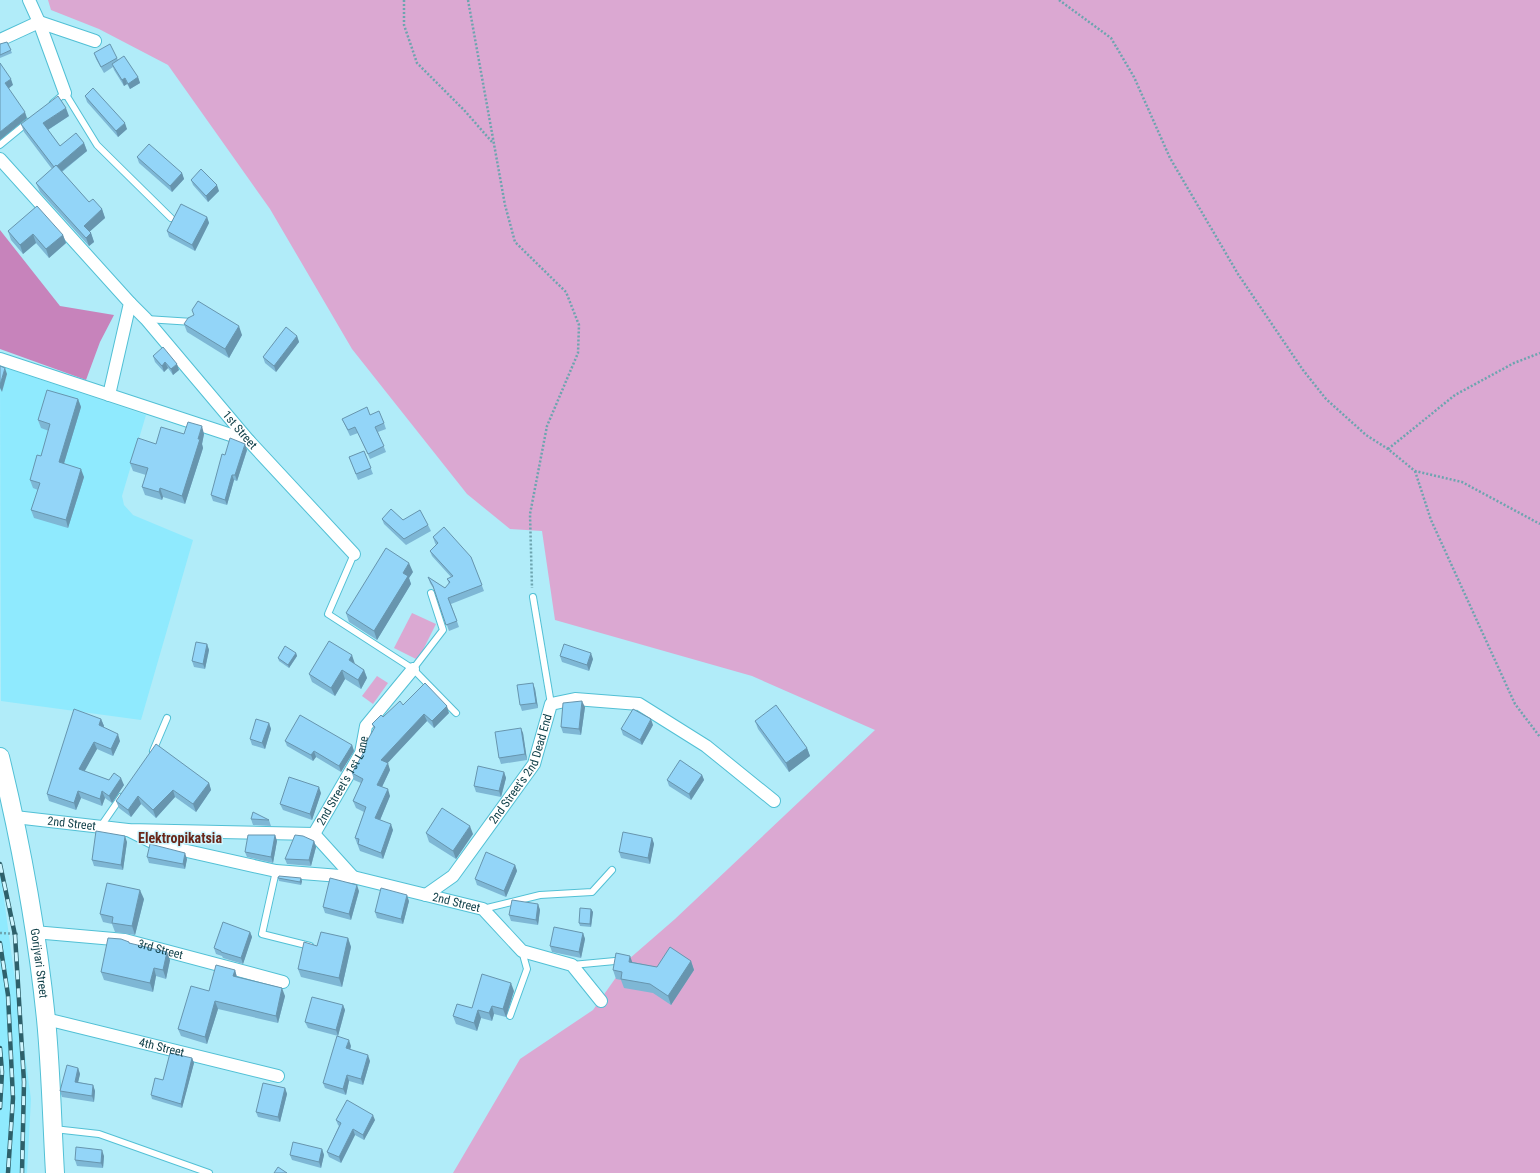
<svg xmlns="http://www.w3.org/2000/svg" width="1540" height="1173" viewBox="0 0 1540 1173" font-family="'Roboto Condensed',sans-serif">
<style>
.built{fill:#8feafe}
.green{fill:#dba8d2}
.forest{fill:#c783bb}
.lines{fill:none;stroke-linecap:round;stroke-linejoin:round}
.service-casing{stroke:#52c0d5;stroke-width:8}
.minor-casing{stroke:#52c0d5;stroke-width:14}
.secondary-casing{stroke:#52c0d5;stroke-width:20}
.path{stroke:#6da4af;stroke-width:2.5;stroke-dasharray:2 2;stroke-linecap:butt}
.service{stroke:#fff;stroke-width:6}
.minor{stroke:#fff;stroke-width:12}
.secondary{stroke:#fff;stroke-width:18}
.rail-casing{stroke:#2e606a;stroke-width:4.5}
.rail{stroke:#cff6ff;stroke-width:3;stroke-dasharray:9;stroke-linecap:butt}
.wall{fill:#7eb7d5}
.shaded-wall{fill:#6795ae}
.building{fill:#93d5f8;stroke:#6795ae}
.labels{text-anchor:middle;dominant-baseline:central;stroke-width:3;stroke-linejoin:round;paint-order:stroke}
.street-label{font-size:12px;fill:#0f3f48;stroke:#cff6ff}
.quarter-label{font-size:14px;font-weight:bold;fill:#6a2619;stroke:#cff6ff}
</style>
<rect width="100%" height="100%" fill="#b1ecf9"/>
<g class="built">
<path d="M0 366 146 415 122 496 124 505 133 515 193 540 141 720 1 701Z"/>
<path d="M0 869 31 1099 27 1173H0Z"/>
</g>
<g class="green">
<path d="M48 0H1540V1173H453L520 1059 593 1010 629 959 675 919 875 730 752 676 555 620 542 531 510 529 467 494 352 349 270 209 168 65 99 29 51 10Z"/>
<path d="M412 613 436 624 418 660 394 648Z"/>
<path d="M377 676 388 683 373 704 362 696Z"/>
</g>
<path class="forest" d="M0 230 60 306 114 315 100 342 86 380 0 349Z"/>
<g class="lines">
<defs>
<g id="service">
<path d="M53 103 65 93 97 145 171 218"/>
<path d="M0 145 28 122"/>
<path d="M146 319 193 322"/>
<path d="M354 554 328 614 413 669 456 713"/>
<path d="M533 597 551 704"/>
<path d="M413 669 443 630 431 593"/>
<path d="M153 751 167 718"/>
<path d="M101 826 121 797"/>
<path d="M276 871 262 934 310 946"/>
<path d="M483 909 540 895 592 892 612 870"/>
<path d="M572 965 615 961"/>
<path d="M510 1016 527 969 522 951"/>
<path d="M54 1129 99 1134 209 1173"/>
</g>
<g id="minor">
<path d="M29 0 39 22 65 93"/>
<path d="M0 40 39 22 95 41"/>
<path d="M0 159 130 303 109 395"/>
<path id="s1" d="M130 303 146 319 249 441 354 554"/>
<path d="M0 359 249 441"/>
<path id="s2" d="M15 817 128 830 314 834 353 877"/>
<path id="s3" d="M128 830 156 844 276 871 353 877 483 909 522 951 572 965 601 1001"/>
<path id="s4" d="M314 834 361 753 366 726 413 669"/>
<path id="s5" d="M426 895 453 876 534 764 551 704 575 699 639 704 706 746 774 801"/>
<path id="s6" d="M34 932 125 940 283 982"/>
<path id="s7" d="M46 1019 278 1076"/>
</g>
<g id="secondary">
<path id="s8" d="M0 757C21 843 37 931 46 1019 51 1070 52 1122 55 1173"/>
</g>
</defs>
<use href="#service" class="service-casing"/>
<use href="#minor" class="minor-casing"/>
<use href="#secondary" class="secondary-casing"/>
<g class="path">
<path d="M404 0V25L417 63 464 110 493 143"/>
<path d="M468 0 505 205 515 242 566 292 579 325 578 353 547 426 530 514 532 588"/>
<path d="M1059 0 1111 38 1134 77 1170 158 1238 274 1303 370 1326 399 1366 435 1388 449 1415 471 1462 482 1540 524"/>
<path d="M1388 449 1455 395 1514 363 1540 353"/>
<path d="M1415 471 1431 520 1515 704 1540 737"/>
<path d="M0 933 20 934"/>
</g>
<use href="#service" class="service"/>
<use href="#minor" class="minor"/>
<use href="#secondary" class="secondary"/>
<defs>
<g id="rail">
<path d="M0 864 15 935 24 1082 22 1173"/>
<path d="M0 943 8 995 13 1098 8 1173"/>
<path d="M0 1048 2 1072 0 1108"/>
</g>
</defs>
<use href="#rail" class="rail-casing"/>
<use href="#rail" class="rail"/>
</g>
<g class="wall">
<path d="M7 42 12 53 0 58V44Z"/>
<path d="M94 53 117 58 118 60 138 77 140 83 130 89 127 84 124 86 114 70 113 67 104 73 96 59Z"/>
<path d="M85 96 127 129 118 137 87 102Z"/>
<path d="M69 116 48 130 60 146 84 143 87 151 62 172 89 202 102 209 105 218 89 232 91 233 94 242 89 246 40 192 36 183 52 169 24 132 21 124Z"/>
<path d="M137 157 182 173 184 179 172 192 139 163Z"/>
<path d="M191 180 219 191 208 202 193 185Z"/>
<path d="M207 217 209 223 195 251 169 237 167 231Z"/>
<path d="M8 231 63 235 66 243 49 258 36 243 23 254 11 240Z"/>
<path d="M184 324 242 335 229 358 187 332Z"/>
<path d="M297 336 299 342 276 372 265 363 263 357Z"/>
<path d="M153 356 179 370 173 375 168 368 164 372 155 362Z"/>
<path d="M78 399 81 407 64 463 84 477 68 528 34 518 31 510 38 490 33 488 30 480 41 456 49 431 41 428 38 420Z"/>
<path d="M370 415 384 423 386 429 378 432 386 452 370 459 358 433 350 436 342 419Z"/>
<path d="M184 434H204L202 444 203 448 185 504 163 497 162 500 145 495 142 487 146 475 133 471 130 463 156 444Z"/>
<path d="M247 450 237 481 234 480 227 505 213 501 211 495 225 455Z"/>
<path d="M364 451 373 474 358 480 349 457Z"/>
<path d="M382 519 403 520 428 525 431 531 406 545 384 524Z"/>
<path d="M433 537 471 557 484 591 451 604 459 627 449 631 435 591 430 583 428 577 445 588 449 584 447 579 451 577 432 556 430 551 436 545 435 543Z"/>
<path d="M413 572 409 578 411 584 377 640 349 622 346 613Z"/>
<path d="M207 644 209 650 205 669 194 667 192 661Z"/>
<path d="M296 653 297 656 289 668 279 661 278 658Z"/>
<path d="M560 656 593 659 589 671 562 662Z"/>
<path d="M355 664 364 670 367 678 361 689 345 679 335 696 312 682 309 674Z"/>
<path d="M535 689 538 708 522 711 520 705Z"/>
<path d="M403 705 449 713 434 728 427 721 387 763 390 770 382 787 390 796 380 820 393 830 383 859 360 851 355 838 364 812 356 808 353 801 361 783 354 780 352 773 365 750 374 729 372 724 383 717Z"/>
<path d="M585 707 581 735 563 733 561 727Z"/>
<path d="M101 719 104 726 103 727 120 741 113 756 97 749 84 771 109 780 124 785 112 803 105 798 102 806 81 798 76 810 49 801 47 794Z"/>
<path d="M755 721 807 748 810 756 789 772 758 729Z"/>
<path d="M269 723 271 729 265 749 252 745 250 739Z"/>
<path d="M653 725 642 745 623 735 621 729Z"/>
<path d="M523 733 527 760 501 764 499 758Z"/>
<path d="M285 741 352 745 354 751 341 772 316 757 313 761 287 746Z"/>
<path d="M504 772 506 778 501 797 476 792 474 786Z"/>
<path d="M702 775 704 780 691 800 669 786 667 780Z"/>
<path d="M209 783 211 790 196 812 175 797 156 818 141 804 131 817 119 808 116 801Z"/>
<path d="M321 793 312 820 283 810 280 804Z"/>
<path d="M251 819 269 820 271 826 253 825Z"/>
<path d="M426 833 473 834 456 859 429 842Z"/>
<path d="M275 835 277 841 273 863 247 857 245 852Z"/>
<path d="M652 838 654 844 650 864 621 858 619 852Z"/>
<path d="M314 841 316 847 311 866 287 864 285 859Z"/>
<path d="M127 842 123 870 94 866 92 860Z"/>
<path d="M147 857 187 859 185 869 149 863Z"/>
<path d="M515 865 517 871 506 897 477 885 475 879Z"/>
<path d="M278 878 302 881 301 885 279 881Z"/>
<path d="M359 891 351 920 325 913 323 907Z"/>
<path d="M144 899 135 935 115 932 112 924 103 922 100 914Z"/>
<path d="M409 901 403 924 377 918 375 912Z"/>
<path d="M538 904 540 910 538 925 511 921 509 915Z"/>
<path d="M591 909 593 912 591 927 580 926 579 923Z"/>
<path d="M250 932 252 937 243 964 223 958 222 956 216 954 214 948Z"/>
<path d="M583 933 585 939 581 958 552 952 550 946Z"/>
<path d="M348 938 351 947 342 987 301 977 298 969 317 946Z"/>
<path d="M130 943 170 960 166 979 156 976 153 992 104 980 101 972Z"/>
<path d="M691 961 694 970 671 1005 653 993 624 988 621 980 616 979 613 970 633 962 657 967Z"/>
<path d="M235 970 237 977 285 996 278 1023 218 1009 207 1044 181 1036 178 1029 209 991Z"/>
<path d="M514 991 506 1017 494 1014 492 1021 481 1018 477 1031 456 1024 453 1016Z"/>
<path d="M343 1005 345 1010 338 1036 308 1028 305 1022Z"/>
<path d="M351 1046 350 1049 370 1061 363 1085 349 1081 346 1095 325 1088 323 1083Z"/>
<path d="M192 1058 194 1063 182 1108 152 1099 151 1095 163 1080Z"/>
<path d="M78 1068 80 1074 78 1082 93 1085 95 1091 94 1102 62 1097 60 1091Z"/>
<path d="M285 1088 287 1094 280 1122 258 1117 256 1112Z"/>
<path d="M336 1120H375L364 1140 355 1135 341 1163 329 1157 327 1152 339 1126 338 1125Z"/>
<path d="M322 1149 324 1155 321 1168 292 1160 290 1155Z"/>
<path d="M104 1156 103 1168 77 1166 75 1160Z"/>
</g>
<g class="shaded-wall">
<path d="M138 77 140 83 130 89 128 84Z"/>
<path d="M125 78 127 84 124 86 122 80Z"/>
<path d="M11 79 13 85 8 89 5 83Z"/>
<path d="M66 108 69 116 46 131 43 123Z"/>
<path d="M25 112 27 118 0 140V132Z"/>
<path d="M125 123 127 129 118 137 116 131Z"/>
<path d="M84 143 87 151 57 175 55 168Z"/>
<path d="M182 173 184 179 172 192 170 186Z"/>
<path d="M217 185 219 191 208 202 206 196Z"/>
<path d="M102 209 105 218 87 234 84 226Z"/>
<path d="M207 217 209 223 195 251 192 245Z"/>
<path d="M91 233 94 242 89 246 86 238Z"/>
<path d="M33 234 36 243 23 254 20 245Z"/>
<path d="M63 235 66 243 49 258 46 249Z"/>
<path d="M239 326 242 335 229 358 225 349Z"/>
<path d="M297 336 299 342 276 372 274 366Z"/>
<path d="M165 362 168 368 164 372 162 366Z"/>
<path d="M177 364 179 370 173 375 171 369Z"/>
<path d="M5 368 7 374 2 392 0 388V385Z"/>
<path d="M78 399 81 407 62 470 59 462Z"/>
<path d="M202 426 204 434 202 444 203 448 185 504 182 496Z"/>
<path d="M245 444 247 450 237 481 235 475Z"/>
<path d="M81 469 84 477 68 528 66 520Z"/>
<path d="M232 475 234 480 227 505 225 500Z"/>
<path d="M160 488 163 497 162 500 159 492Z"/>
<path d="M409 563 413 572 409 578 411 584 377 640 374 631 403 573Z"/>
<path d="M207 644 209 650 205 669 203 664Z"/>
<path d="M296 653 297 656 289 668 288 665Z"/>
<path d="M591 653 593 659 589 671 587 665Z"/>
<path d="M352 655 355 664 349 660Z"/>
<path d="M342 670 345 679 335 696 331 688Z"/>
<path d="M364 670 367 678 361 689 358 680Z"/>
<path d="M533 683 535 689 538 708 536 703Z"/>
<path d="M582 701 585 707 581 735 579 729Z"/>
<path d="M447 706 449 713 434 728 432 721Z"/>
<path d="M424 714 427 721 384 767 381 760Z"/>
<path d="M101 719 104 726 102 732 99 725Z"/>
<path d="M651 719 653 725 642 745 640 740Z"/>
<path d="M269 723 271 729 265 749 262 743Z"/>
<path d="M521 728 523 733 527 760 525 754Z"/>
<path d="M118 734 120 741 113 756 111 749Z"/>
<path d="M94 742 97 749 82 776 79 769Z"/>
<path d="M352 745 354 751 341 772 339 766Z"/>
<path d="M807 748 810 756 789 772 786 763Z"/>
<path d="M314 751 316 757 313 761 311 755Z"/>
<path d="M388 763 390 770 380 791 377 785Z"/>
<path d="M504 772 506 778 501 797 499 791Z"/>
<path d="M702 775 704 780 691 800 689 794Z"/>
<path d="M121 778 124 785 112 803 109 796Z"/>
<path d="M209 783 211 790 196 812 193 804Z"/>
<path d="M319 787 321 793 312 820 310 814Z"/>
<path d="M388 789 390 796 378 825 375 818Z"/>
<path d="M173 790 175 797 156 818 153 810Z"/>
<path d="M78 791 81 798 76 810 74 803Z"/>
<path d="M102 791 105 798 102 806 100 799Z"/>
<path d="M138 796 141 804 131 817 128 810Z"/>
<path d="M391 824 393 830 383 859 381 853Z"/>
<path d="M470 826 473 834 456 859 453 851Z"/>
<path d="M275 835 277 841 273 863 271 857Z"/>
<path d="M125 836 127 842 123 870 121 865Z"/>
<path d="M652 838 654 844 650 864 648 858Z"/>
<path d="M314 841 316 847 311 866 309 860Z"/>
<path d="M185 853 187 859 185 869 183 864Z"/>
<path d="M515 865 517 871 506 897 504 891Z"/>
<path d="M301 878 302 881 301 885 300 882Z"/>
<path d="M357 885 359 891 351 920 349 914Z"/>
<path d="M140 890 144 899 135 935 132 926Z"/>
<path d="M407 895 409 901 403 924 401 919Z"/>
<path d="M538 904 540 910 538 925 536 920Z"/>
<path d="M591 909 593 912 591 927 590 924Z"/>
<path d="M250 932 252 937 243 964 241 958Z"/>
<path d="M583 933 585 939 581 958 579 952Z"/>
<path d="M348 938 351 947 342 987 339 978Z"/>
<path d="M167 952 170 960 166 979 163 970Z"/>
<path d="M630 956 633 964 629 962Z"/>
<path d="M691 961 694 970 671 1005 668 996Z"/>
<path d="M154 968 156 976 153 992 150 983Z"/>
<path d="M235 970 237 978 233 976Z"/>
<path d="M511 983 514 991 506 1017 503 1009Z"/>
<path d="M282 988 285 996 278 1023 276 1016Z"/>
<path d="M215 1001 218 1009 207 1044 205 1037Z"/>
<path d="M343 1005 345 1010 338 1036 336 1030Z"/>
<path d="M492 1006 494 1014 492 1021 489 1013Z"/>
<path d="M478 1010 481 1018 477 1031 474 1023Z"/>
<path d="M349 1040 351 1046 349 1054 346 1048Z"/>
<path d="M368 1055 370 1061 363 1085 361 1079Z"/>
<path d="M192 1058 194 1063 182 1108 181 1104Z"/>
<path d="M78 1068 80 1074 77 1087 75 1082Z"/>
<path d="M347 1075 349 1081 346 1095 343 1089Z"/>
<path d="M93 1085 95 1091 94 1102 92 1096Z"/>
<path d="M285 1088 287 1094 280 1122 278 1117Z"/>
<path d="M373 1115 375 1120 364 1140 363 1135Z"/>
<path d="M353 1129 355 1135 341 1163 339 1157Z"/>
<path d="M322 1149 324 1155 321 1168 319 1162Z"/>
<path d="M102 1150 104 1156 103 1168 101 1163Z"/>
</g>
<g class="building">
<path d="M7 42 11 50 0 55V44Z"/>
<path d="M110 44 117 58 101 67 94 53Z"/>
<path d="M124 56 138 77 128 84 125 78 122 80 112 64Z"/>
<path d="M0 63 11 79 5 83 25 112 0 132Z"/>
<path d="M93 88 125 123 116 131 85 96Z"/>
<path d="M58 96 66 108 43 123 60 146 76 133 84 143 57 166 56 165 54 167 21 124Z"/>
<path d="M149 144 182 173 170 186 137 157Z"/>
<path d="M56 165 89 202 93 199 102 209 84 226 91 233 86 238 36 183Z"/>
<path d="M201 169 217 185 206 196 191 180Z"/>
<path d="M181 204 207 217 192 245 167 231Z"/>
<path d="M37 206 63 235 46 249 33 234 20 245 8 231Z"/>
<path d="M198 301 239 326 225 349 184 324 188 318 194 315 192 310Z"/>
<path d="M286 327 297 336 274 366 263 357Z"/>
<path d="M163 347 177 364 171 369 165 362 162 366 153 356Z"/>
<path d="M0 366 5 368 0 385Z"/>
<path d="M47 390 78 399 59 462 81 469 66 520 31 510 40 483 30 480 37 455 41 456 50 424 38 420Z"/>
<path d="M367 407 370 415 379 411 384 423 375 427 384 446 368 454 355 427 348 430 342 419Z"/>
<path d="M188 422 202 426 198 439H200L182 496 160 488 159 492 142 487 148 468 130 463 138 438 156 444 161 427 184 434Z"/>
<path d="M230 438 245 444 235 475H232L225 500 211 495 222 454 225 455Z"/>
<path d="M364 451 371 468 356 474 349 457Z"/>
<path d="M391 509 403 520 420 510 428 525 404 539 382 519Z"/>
<path d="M444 527 471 557 482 585 448 598 457 621 446 625 433 586 428 577 445 588 450 582 447 579 453 576 430 551 438 543 433 537Z"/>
<path d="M386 548 409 563 403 573 408 576 374 631 346 613Z"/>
<path d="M329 641 352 655 349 660 364 670 358 680 342 670 331 688 309 674Z"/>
<path d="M196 642 207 644 203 664 192 661Z"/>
<path d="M564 644 591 653 587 665 560 656Z"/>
<path d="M285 646 296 653 288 665 278 658Z"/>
<path d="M425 683 447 706 432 721 424 714 381 760 388 763 377 785 388 789 375 818 391 824 381 853 358 844 359 839 355 838 366 807 353 801 363 779 352 773 365 750 367 741 375 727 372 724 381 715 383 717 400 701 403 705Z"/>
<path d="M533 683 536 703 520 705 517 685Z"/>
<path d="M582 701 579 729 561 727 563 703Z"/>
<path d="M776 705 807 748 786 763 755 721Z"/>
<path d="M74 709 101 719 99 725 118 734 111 749 94 742 79 769 109 780 114 773 121 778 109 796 102 791 100 799 78 791 74 803 47 794Z"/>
<path d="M633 709 651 719 640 740 621 729Z"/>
<path d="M300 715 352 745 339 766 314 751 311 755 285 741Z"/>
<path d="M256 719 269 723 262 743 250 739Z"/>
<path d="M521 728 525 754 499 758 495 732Z"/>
<path d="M156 744 209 783 193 804 173 790 153 810 138 796 128 810 116 801Z"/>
<path d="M680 760 702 775 689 794 667 780Z"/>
<path d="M478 766 504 772 499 791 474 786Z"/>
<path d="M289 777 319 787 310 814 280 804Z"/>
<path d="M442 808 470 826 453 851 426 833Z"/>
<path d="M253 812 269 820 251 819Z"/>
<path d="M96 831 125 836 121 865 92 860Z"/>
<path d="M623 832 652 838 648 858 619 852Z"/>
<path d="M248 835H275L271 857 245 852Z"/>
<path d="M295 835 303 836 314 841 309 860 285 859Z"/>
<path d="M150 844 185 853 183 864 147 857Z"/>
<path d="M486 852 515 865 504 891 475 879Z"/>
<path d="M279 876 301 878 300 882 278 878Z"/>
<path d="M330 878 357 885 349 914 323 907Z"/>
<path d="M107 883 140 890 132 926 112 923 113 917 100 914Z"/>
<path d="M381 888 407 895 401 919 375 912Z"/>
<path d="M512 900 538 904 536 920 509 915Z"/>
<path d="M580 908 591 909 590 924 579 923Z"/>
<path d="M223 922 250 932 241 958 221 952V951L214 948Z"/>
<path d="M554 927 583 933 579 952 550 946Z"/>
<path d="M321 932 348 938 339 978 298 969 304 942 317 946Z"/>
<path d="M108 938 121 939 129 942V943L167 952 163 970 154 968 150 983 101 972Z"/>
<path d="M670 947 691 961 668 996 650 984 621 979 622 972 613 970 616 953 630 956 629 962 657 967Z"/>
<path d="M216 965 235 970 233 976 282 988 276 1016 215 1001 205 1037 178 1029 191 986 209 991Z"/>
<path d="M482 974 511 983 503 1009 492 1006 489 1013 478 1010 474 1023 453 1016 457 1004 472 1008Z"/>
<path d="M312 997 343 1005 336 1030 305 1022Z"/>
<path d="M337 1036 349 1040 346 1048 368 1055 361 1079 347 1075 343 1089 323 1083Z"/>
<path d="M170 1053 192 1058 181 1104 151 1095 155 1078 163 1080Z"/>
<path d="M67 1065 78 1068 75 1082 93 1085 92 1096 60 1091Z"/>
<path d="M263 1083 285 1088 278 1117 256 1112Z"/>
<path d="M347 1100 373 1115 363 1135 353 1129 339 1157 327 1152 341 1123 336 1120Z"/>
<path d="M293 1142 322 1149 319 1162 290 1155Z"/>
<path d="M76 1147 102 1150 101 1163 75 1160Z"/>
<path d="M278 1167 287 1173H274Z"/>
</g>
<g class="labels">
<g class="street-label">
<text stroke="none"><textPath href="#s1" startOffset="168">1st Street</textPath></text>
<text stroke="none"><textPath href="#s5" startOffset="161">2nd Street's 2nd Dead End</textPath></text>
<text stroke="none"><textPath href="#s4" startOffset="61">2nd Street's 1st Lane</textPath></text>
<text stroke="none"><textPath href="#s2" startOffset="57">2nd Street</textPath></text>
<text stroke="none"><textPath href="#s3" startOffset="338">2nd Street</textPath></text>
<text stroke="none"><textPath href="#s6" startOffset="128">3rd Street</textPath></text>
<text stroke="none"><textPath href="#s8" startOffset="210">Gorijvari Street</textPath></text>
<text stroke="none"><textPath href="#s7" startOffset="119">4th Street</textPath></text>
</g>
<g class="quarter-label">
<text x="180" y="838">Elektropikatsia</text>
</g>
</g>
</svg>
